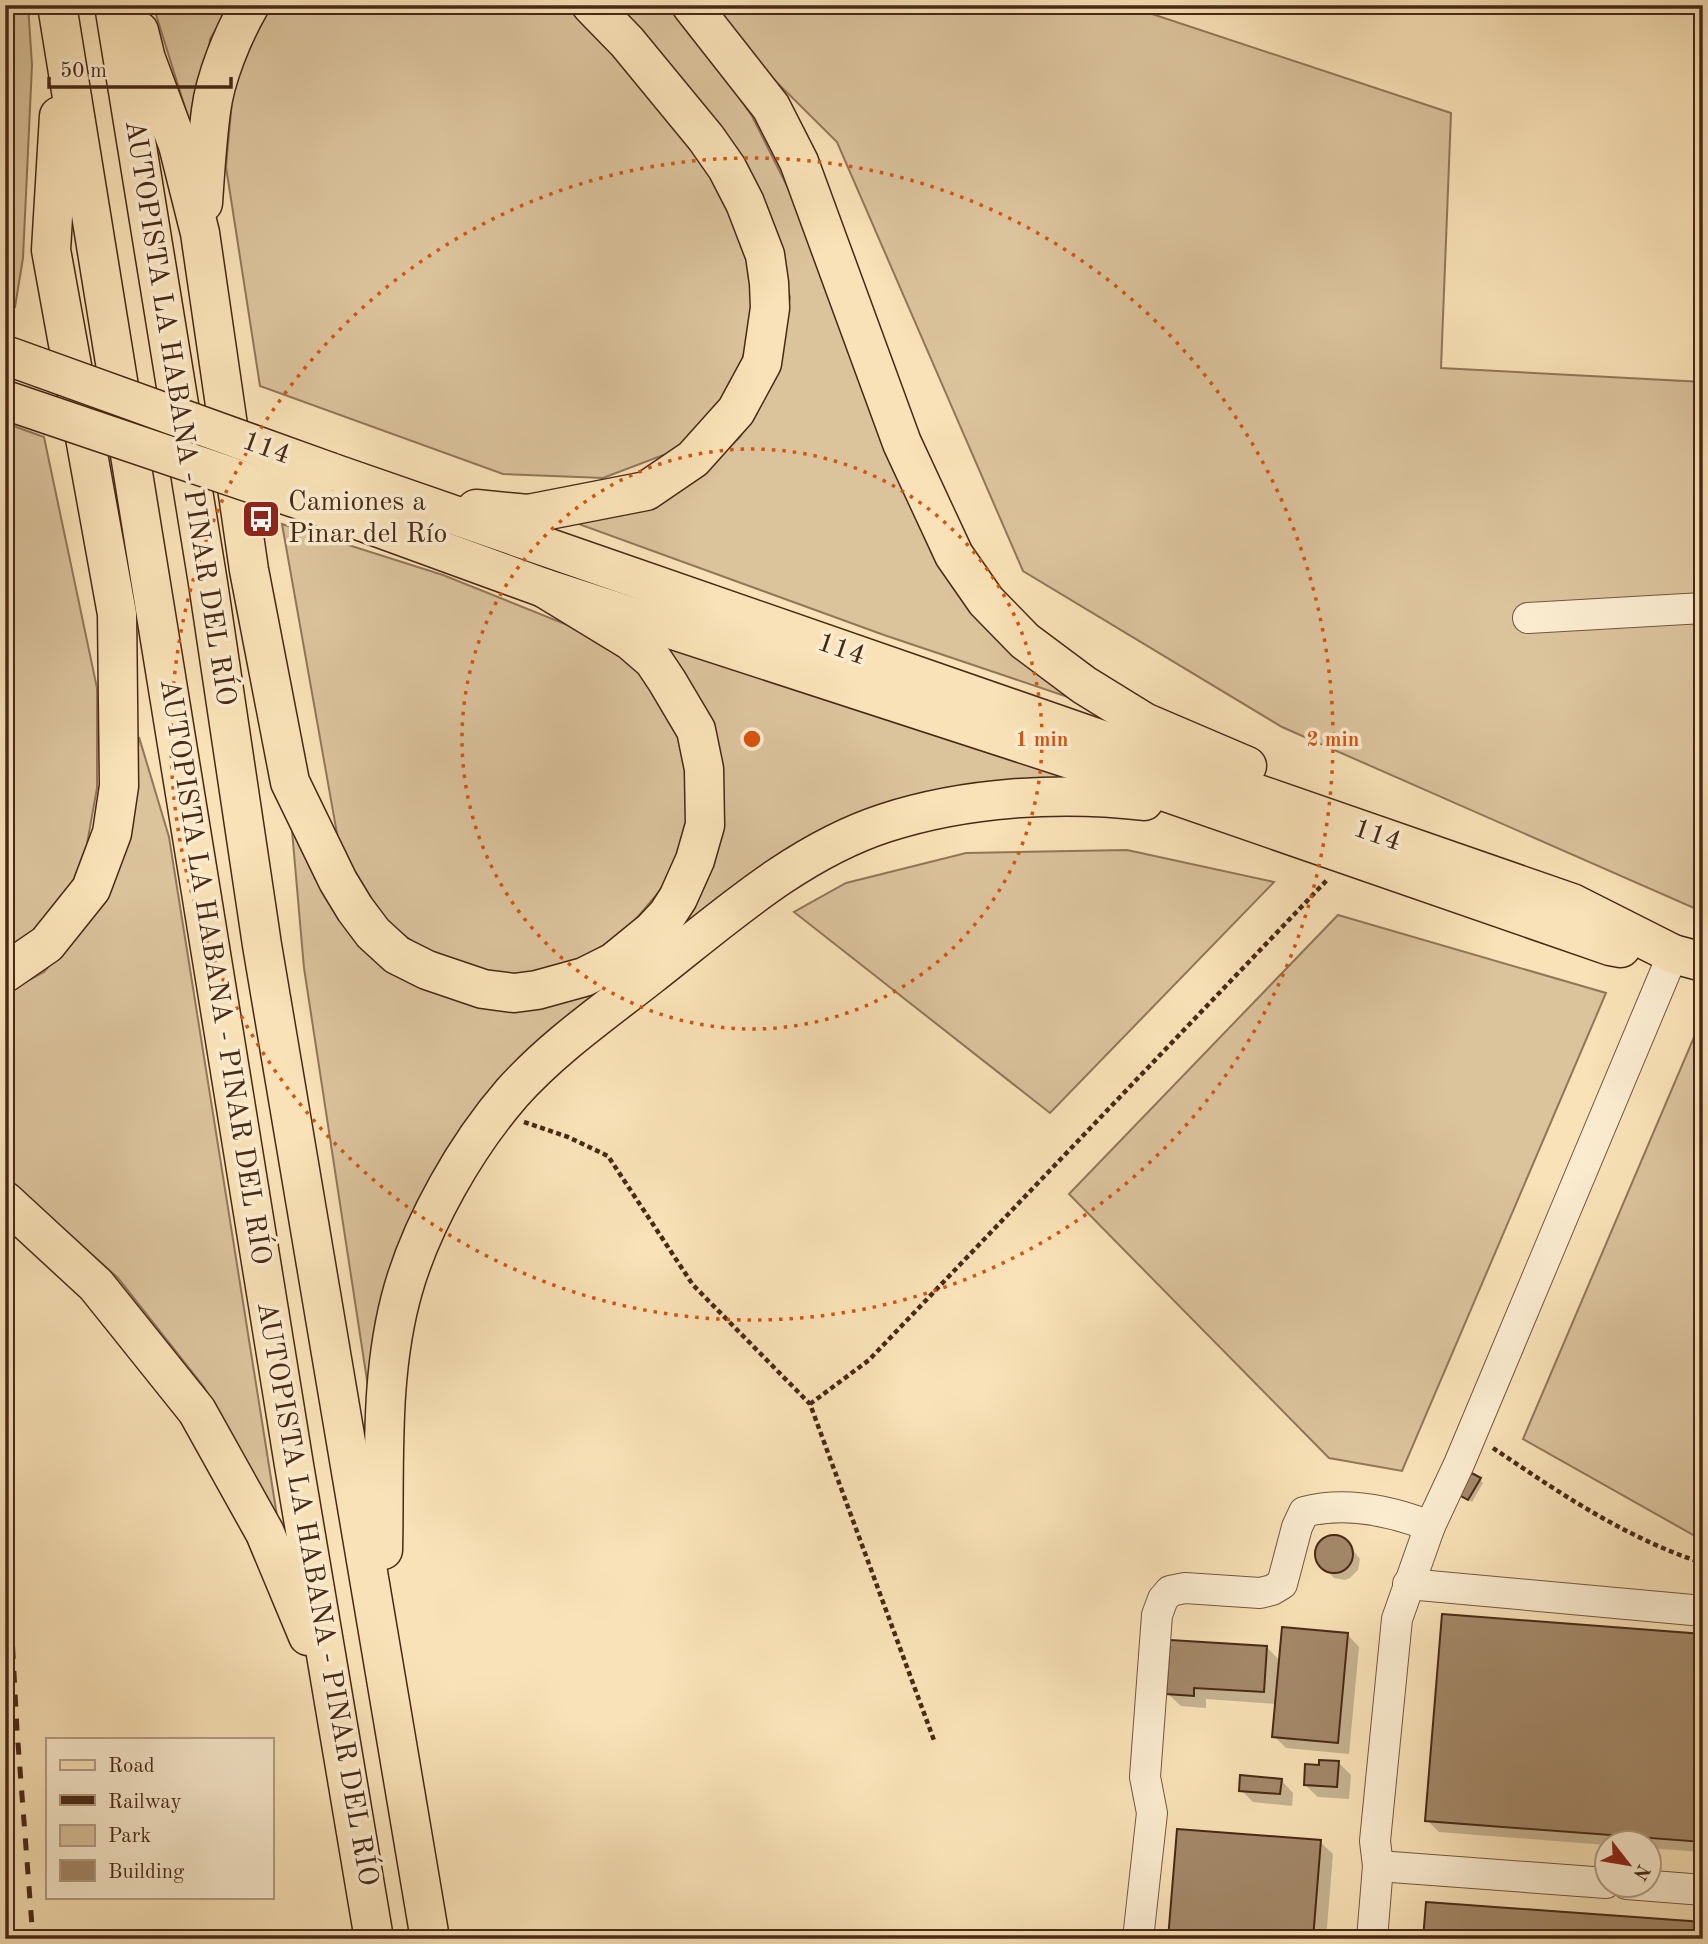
<svg xmlns="http://www.w3.org/2000/svg" width="1708" height="1944" viewBox="0 0 1708 1944" font-family="'Old Standard TT',serif">
<style>
.green{fill:#dbc39c;stroke:#92765a;stroke-width:2}
.shadow{fill:#0003}
.building{fill:#a4896a;stroke:#482917;stroke-width:2}
.lines{fill:none;stroke-linecap:round;stroke-linejoin:round}
.minor-casing{stroke:#74573f;stroke-width:32}
.major-casing{stroke:#482917;stroke-width:41}
.highway-casing{stroke:#482917;stroke-width:41}
.path{stroke:#482917;stroke-width:4.5;stroke-dasharray:5 3.5;stroke-linecap:butt}
.minor{stroke:#fbecd0;stroke-width:30}
.major{stroke:#f9e2b7;stroke-width:38}
.highway{stroke:#f9e2b7;stroke-width:38}
.rail{stroke:#482917;stroke-width:5;stroke-dasharray:12 12;stroke-linecap:butt}
.highway-bridge-casing{stroke:#482917;stroke-width:41;stroke-linecap:butt}
.highway-bridge{stroke:#f9e2b7;stroke-width:38}
.ring{fill:none;stroke:#d8540d;stroke-width:3.5;stroke-dasharray:3.5 7}
.labels{text-anchor:middle;dominant-baseline:central;stroke-width:7;stroke-linejoin:round;paint-order:stroke}
.street-label{font-size:28px;fill:#482917;stroke:#fbecd0}
.poi-label{font-size:28px;fill:#482917;stroke:#fbecd0;text-anchor:start}
.centre{fill:#d8540d;stroke:#fbecd0;stroke-width:3.5}
.ring-label{font-size:21px;text-anchor:middle;font-weight:bold;fill:#d8540d;stroke:#fbecd0;stroke-width:7;stroke-linejoin:round;paint-order:stroke}
</style>
<rect width="100%" height="100%" fill="#f9e2b7"/>
<filter id="stains"><feTurbulence type="fractalNoise" baseFrequency=".00286" numOctaves="4"/><feColorMatrix values="0 0 0 0 .2 0 0 0 0 .09 0 0 0 0 .02 0 0 0 .5 -.17"/></filter>
<radialGradient id="worn" r=".72"><stop offset=".6" stop-color="#630" stop-opacity="0"/><stop offset="1" stop-color="#630" stop-opacity=".3"/></radialGradient>
<g class="green">
<path d="M5 5H28L32 65 23 258 15 307 5 304Z"/>
<path d="M153 5H230L210 39 197 146Z"/>
<path d="M271 5H570L580 11 722 188 746 248 756 316 733 388 682 448 603 478 503 474 260 386 226 167 234 78Z"/>
<path d="M605 5H668L695 35 752 116 802 216 936 556 1077 700 884 635 551 514 701 475 740 437 775 375 790 297 772 234Z"/>
<path d="M699 5H1125L1451 113 1441 368 1703 382V912L1282 727 1023 571 837 142Z"/>
<path d="M5 423 44 437 97 688V788L87 844 72 884 45 922 5 954Z"/>
<path d="M282 524 443 575 610 642 654 683 683 744 691 805 685 846 659 892 623 934 561 970 513 976 444 963 385 922 339 845Z"/>
<path d="M656 643 1093 781 889 807 515 1070 370 1400 304 968 291 819 397 969 598 988 716 842Z"/>
<path d="M139 737 169 837 277 1516 204 1387 118 1278 5 1176V993L44 972 104 903 132 815Z"/>
<path d="M1127 850 1274 882 1050 1113 794 912 846 883 966 853Z"/>
<path d="M1338 915 1606 993 1402 1471 1329 1458 1069 1194Z"/>
<path d="M1703 1016V1536H1695L1523 1439Z"/>
</g>
<g class="shadow">
<path d="M1480 1479 1483 1483 1472 1502 1460 1495Z"/>
<path d="M1334 1536 1345 1540 1360 1559 1358 1570 1350 1578 1345 1580 1334 1578 1317 1560 1316 1555 1319 1543 1329 1537Z"/>
<path d="M1347 1634 1359 1647 1349 1754 1286 1748 1274 1736 1276 1704 1206 1699V1708L1181 1706 1168 1694 1267 1647 1280 1661Z"/>
<path d="M1703 1636V1852L1648 1848V1842H1606V1845L1439 1832 1427 1820Z"/>
<path d="M1338 1762 1351 1775 1349 1799 1318 1797 1305 1785Z"/>
<path d="M1281 1780 1293 1793 1292 1806 1253 1802 1241 1790Z"/>
<path d="M1320 1842 1333 1854 1326 1939H1169Z"/>
</g>
<g class="building">
<path d="M1466 1470 1481 1478 1468 1500 1454 1492Z"/>
<circle cx="1334" cy="1554" r="19"/>
<path d="M1442 1614 1703 1634V1842L1425 1821Z"/>
<path d="M1282 1627 1348 1633 1338 1743 1272 1737Z"/>
<path d="M1170 1640 1267 1646 1264 1692 1194 1688V1696L1166 1694Z"/>
<path d="M1319 1760 1339 1761 1337 1787 1304 1785 1305 1764 1319 1765Z"/>
<path d="M1240 1775 1282 1779 1280 1794 1239 1791Z"/>
<path d="M1177 1829 1321 1840 1313 1939H1168Z"/>
<path d="M1426 1902 1703 1922V1939H1423Z"/>
</g>
<g class="lines">
<defs>
<g id="minor">
<path d="M1528 618 1703 608"/>
<path d="M1408 1584 1703 1611"/>
<path d="M1378 1866 1606 1883"/>
<path d="M1627 1884 1703 1890"/>
<path d="M1138 1939 1152 1813 1145 1777 1157 1615 1163 1599 1170 1591 1185 1588 1260 1593 1272 1590 1282 1584 1297 1527 1304 1512C1345 1501 1391 1511 1430 1526"/>
<path d="M1372 1939 1378 1866 1375 1841 1397 1619 1430 1526 1459 1464 1673 954"/>
</g>
<path id="major" d="M1673 954 1703 962"/>
<g id="highway">
<path d="M57 5 294 1465 374 1939"/>
<path d="M114 5 208 583 262 945 430 1939"/>
<path d="M691 5 771 107 799 162 902 443 954 555 986 601 1025 641 1084 685 1144 722 1247 766"/>
<path d="M139 31 146 59 178 145 200 233 249 570 290 782 338 881 355 909 373 933 397 955 427 970 483 989 514 993 537 990 584 977 614 962 652 931 667 915 678 898 695 860 705 825 704 769 696 730 667 681 653 660 631 641 544 588"/>
<path d="M203 203C205 172 207 141 211 111 215 78 233 34 250 5"/>
<path d="M330 472 1572 903 1673 954"/>
<path d="M327 509 544 588 1076 761 1610 946 1621 948"/>
<path d="M476 509 528 514 646 491 693 459 736 411 762 363 770 308 769 283 765 255 745 203 727 168 706 138 627 42 591 5"/>
<path d="M5 973 47 944 91 889 112 833 119 786 117 614 51 250 59 116"/>
<path d="M5 1201 96 1285 197 1411 265 1533 308 1636"/>
<path d="M383 1550C385 1464 379 1374 403 1290 422 1223 466 1146 512 1093 552 1048 604 1012 651 975 724 918 796 852 885 823 965 797 1061 791 1144 801"/>
</g>
</defs>
<use href="#minor" class="minor-casing"/>
<use href="#major" class="major-casing"/>
<use href="#highway" class="highway-casing"/>
<g class="path">
<path d="M524 1122 568 1137 608 1156 693 1285 810 1404 935 1743"/>
<path d="M810 1404 869 1360 1327 880"/>
<path d="M1493 1448C1558 1492 1627 1539 1703 1563"/>
</g>
<use href="#minor" class="minor"/>
<use href="#major" class="major"/>
<use href="#highway" class="highway"/>
<g class="rail">
<path d="M5 1503 17 1730 33 1939"/>
<path d="M5 1859 12 1939"/>
</g>
<defs>
<g id="highway-bridge">
<path d="M5 355 330 472"/>
<path d="M5 400 327 509"/>
</g>
</defs>
<use href="#highway-bridge" class="highway-bridge-casing"/>
<use href="#highway-bridge" class="highway-bridge"/>
</g>
<g class="ring">
<circle cx="752" cy="739" r="290"/>
<circle cx="752" cy="739" r="581"/>
</g>
<defs>
<symbol id="bus-square" viewBox="-11 -11 22 22"><rect x="-9" y="-9" width="18" height="18" rx="4" fill="#8f2418" stroke="#fbecd0"/><path d="M-5-6H5V4H4V6H2V4H-2V6H-4V4H-5ZM-3.5-4V0h7V-4ZM-3.5 1.2v1.5H-2V1.2ZM2 1.2v1.5H3.5V1.2Z" fill="#fff"/></symbol>
</defs>
<g fill-rule="evenodd">
<use href="#bus-square" x="239" y="497" width="44" height="44"/>
</g>
<g class="labels">
<g class="street-label">
<text transform="translate(179 413) rotate(81)">AUTOPISTA LA HABANA - PINAR DEL RÍO</text>
<text transform="translate(266 449) rotate(20)">114</text>
<text transform="translate(841 650) rotate(19)">114</text>
<text transform="translate(1377 836) rotate(19)">114</text>
<text transform="translate(214 972) rotate(81)">AUTOPISTA LA HABANA - PINAR DEL RÍO</text>
<text transform="translate(316 1594) rotate(80)">AUTOPISTA LA HABANA - PINAR DEL RÍO</text>
</g>
<g class="poi-label">
<text x="288" y="503">Camiones a<tspan x="288" dy="32">Pinar del Río</tspan></text>
</g>
</g>
<circle cx="752" cy="739" r="10" class="centre"/>
<g class="ring-label">
<text x="1042" y="746">1 min</text>
<text x="1333" y="746">2 min</text>
</g>
<rect width="1708" height="1944" fill="none" stroke="#f9e2b7" stroke-width="28"/>
<rect x="7" y="7" width="1694" height="1930" fill="none" stroke="#482917" stroke-width="3.5"/>
<rect x="14" y="14" width="1680" height="1916" fill="none" stroke="#482917" stroke-width="2"/>
<rect x="46" y="1738" width="228" height="161" fill="#fbecd0" stroke="#b39e86" stroke-width="2"/>
<rect x="60" y="1760" width="35" height="10" fill="#f9e2b7" stroke="#b39e86" stroke-width="2"/>
<text x="108" y="1772" font-size="21" fill="#482917">Road</text>
<rect x="60" y="1795" width="35" height="10" fill="#482917" stroke="#b39e86" stroke-width="2"/>
<text x="108" y="1808" font-size="21" fill="#482917">Railway</text>
<rect x="60" y="1825" width="35" height="21" fill="#dbc39c" stroke="#b39e86" stroke-width="2"/>
<text x="108" y="1842" font-size="21" fill="#482917">Park</text>
<rect x="60" y="1860" width="35" height="21" fill="#a4896a" stroke="#b39e86" stroke-width="2"/>
<text x="108" y="1878" font-size="21" fill="#482917">Building</text>
<g transform="translate(1628 1864) rotate(121)"><circle r="33" fill="#fbecd0" stroke="#b39e86" stroke-width="2"/>
<path d="M0-5L12 26L0 18L-12 26Z" fill="#8f2418"/>
<text y="-10" font-size="19" font-weight="bold" text-anchor="middle" fill="#482917">N</text>
</g>
<path d="M49 77v10h182v-10" fill="none" stroke="#482917" stroke-width="3.5"/>
<text x="60" y="77" font-size="21" fill="#482917" stroke="#fbecd0" stroke-width="5" paint-order="stroke">50 m</text>
<rect width="100%" height="100%" filter="url(#stains)"/>
<rect width="100%" height="100%" fill="url(#worn)"/>
</svg>
